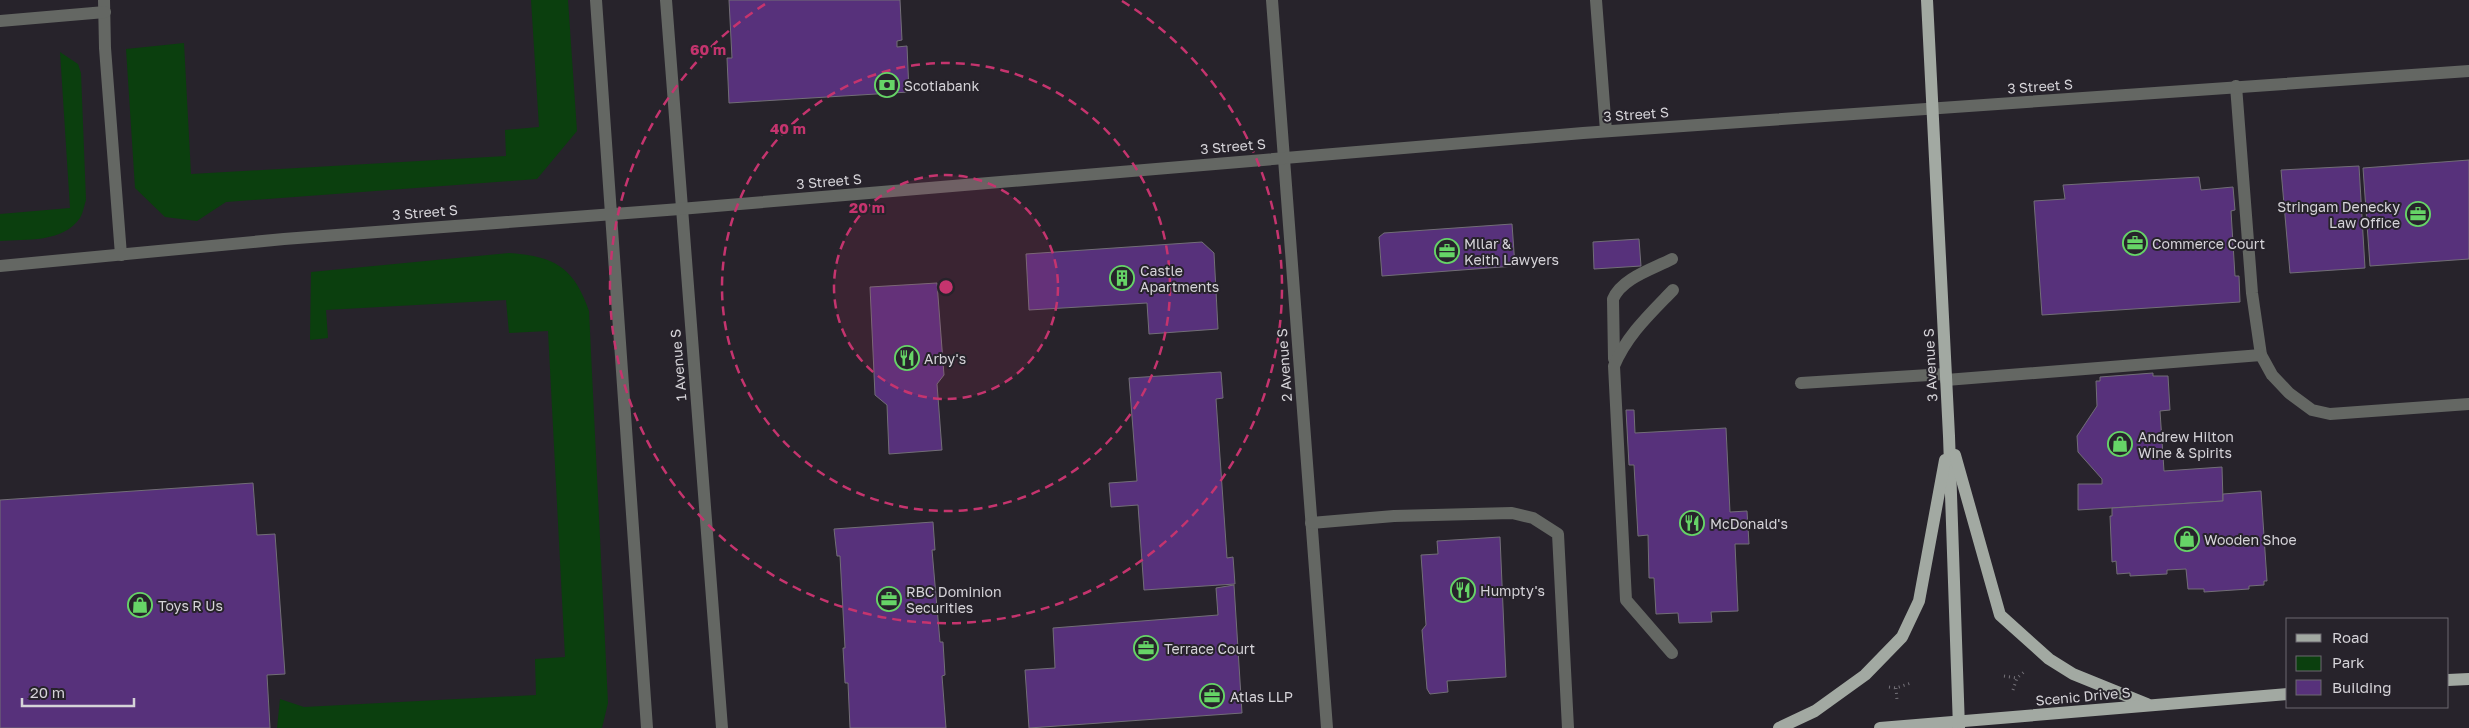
<svg xmlns="http://www.w3.org/2000/svg" width="2469" height="728" viewBox="0 0 2469 728" font-family="'Golos Text',sans-serif">
<style>
.green{fill:#0b3f0e}
.building{fill:#57317b;stroke:#726e77}
.lines{fill:none;stroke-linecap:round;stroke-linejoin:round}
.path{stroke:#757279;stroke-width:3;stroke-dasharray:1 4;stroke-linecap:butt}
.minor{stroke:#646763;stroke-width:12}
.major{stroke:#a2a9a2;stroke-width:12}
.ring{fill:none;stroke:#c5346e;stroke-width:2.5;stroke-dasharray:9 6}
.labels{text-anchor:middle;dominant-baseline:central;stroke-width:4;stroke-linejoin:round;paint-order:stroke}
.poi-label{font-size:14px;fill:#d5d3d8;stroke:#27232b;text-anchor:start}
.street-label{font-size:14px;fill:#d5d3d8;stroke:#27232b}
.centre{fill:#c5346e;stroke:#27232b;stroke-width:2.5}
.ring-label{font-size:15px;text-anchor:middle;font-weight:bold;fill:#c5346e;stroke:#27232b;stroke-width:4;stroke-linejoin:round;paint-order:stroke}
</style>
<rect width="100%" height="100%" fill="#27232b"/>
<g class="green">
<path d="M531 0H568L577 131 537 179 226 202 197 221 165 217 135 188 126 49 184 43 191 174 506 156 505 130 539 127Z"/>
<path d="M60 52 78 64 81 73 86 200C84 206 83 213 80 218 63 243 26 239 0 241V214L70 208Z"/>
<path d="M509 253C554 256 574 267 589 311L608 703 602 728H277L280 699 304 707 536 695 535 659 565 657 548 331 509 333 506 300 326 310 328 338 310 340 311 272Z"/>
</g>
<g class="building">
<path d="M729 0H900L902 40 897 41V47L907 46 909 92 729 103 727 58H732Z"/>
<path d="M2469 160V259L2370 266 2363 168Z"/>
<path d="M2359 166 2365 268 2290 273 2281 170Z"/>
<path d="M2199 177 2201 190 2233 187 2235 210 2231 211 2235 276H2239L2240 302 2042 315 2034 201 2065 199 2063 185Z"/>
<path d="M1512 224 1515 266 1382 276 1379 237 1384 233Z"/>
<path d="M1639 239 1641 266 1594 269 1593 242Z"/>
<path d="M1202 242 1214 253 1218 329 1149 334 1147 303 1029 310 1026 254Z"/>
<path d="M937 283 944 375 937 384 942 450 889 454 887 405 875 395 870 287Z"/>
<path d="M1221 372 1223 398 1216 399 1227 558 1233 557 1235 584 1144 590 1138 505 1111 507 1109 483 1137 481 1129 378Z"/>
<path d="M2153 373V376H2168L2170 410 2160 411 2164 471 2222 467 2223 501 2078 510V484H2102V479L2078 452 2077 436 2097 406 2096 381H2100V377Z"/>
<path d="M1626 410H1634L1635 433 1726 428 1730 512 1747 511 1749 544H1735L1738 611 1711 612 1712 622 1679 623 1678 613 1656 614 1654 578H1649L1648 535 1638 536 1634 465H1629Z"/>
<path d="M253 483 257 535 275 534 285 674 267 675 270 728H0V500Z"/>
<path d="M2261 491 2267 581H2264V585L2249 586V589L2204 592V589H2188L2186 569 2167 570V574L2130 576V573L2117 574 2116 561 2112 562 2110 516H2112V508L2223 501V494Z"/>
<path d="M933 522 935 550H932L940 642H943L945 675 942 676 946 728H850L848 683H845L843 648H845L840 556H837L834 529Z"/>
<path d="M1500 537 1506 677 1447 681 1448 692 1430 694 1427 689 1422 630 1426 625 1421 555 1438 554 1437 541Z"/>
<path d="M1234 585 1242 713 1029 728 1025 670 1055 668 1053 628 1218 615 1216 588Z"/>
</g>
<g class="lines">
<g class="path">
<path d="M2004 676 2017 678"/>
<path d="M1889 687 1896 688 1911 683"/>
<path d="M1896 688 1897 700"/>
<path d="M2013 690 2017 678 2024 672"/>
</g>
<g class="minor">
<path d="M104 0 105 48 121 255"/>
<path d="M596 0 647 728"/>
<path d="M666 0 722 728"/>
<path d="M1272 0 1327 728"/>
<path d="M1596 0 1606 131"/>
<path d="M0 21 105 12"/>
<path d="M2236 86 2252 293 2261 355 2272 375 2289 393 2312 410 2330 414 2469 404"/>
<path d="M0 266 284 239 680 209 1583 133 2469 71"/>
<path d="M1614 359 1613 299C1622 278 1653 269 1672 259"/>
<path d="M1946 380 2261 355"/>
<path d="M1801 383 1945 374"/>
<path d="M1311 523 1394 516 1512 513 1533 518 1558 534 1568 728"/>
<path d="M1672 653 1626 600 1614 366C1627 335 1650 314 1673 290"/>
</g>
<g class="major">
<path d="M1927 0 1949 436 1959 728"/>
<path d="M1955 455 2000 615 2049 659 2073 674 2147 704"/>
<path d="M2448 680 2469 679"/>
<path d="M1779 728 1815 711 1865 675 1902 637 1919 601 1945 460"/>
<path d="M1880 728 2288 694"/>
</g>
</g>
<circle cx="946" cy="287" r="112" fill="#c5346e" fill-opacity=".12"/>
<g class="ring">
<circle cx="946" cy="287" r="112"/>
<circle cx="946" cy="287" r="224"/>
<path d="M1122 1A336 336 0 1 1 770 1"/>
</g>
<defs>
<symbol id="bank-ring" viewBox="-11 -11 22 22"><circle r="9.5" fill="#27232b" stroke="#66d467" stroke-width="1.5"/><path d="M-6-4H6V4H-6ZM0-2.3a2.3 2.3 0 1 0 0 4.6a2.3 2.3 0 1 0 0-4.6Z" fill="#66d467"/></symbol>
<symbol id="office-ring" viewBox="-11 -11 22 22"><circle r="9.5" fill="#27232b" stroke="#66d467" stroke-width="1.5"/><path d="M-6-3h4V-5.5h4V-3h4V5H-6ZM-1-4.5V-3h2v-1.5ZM-6 0V1H6V0Z" fill="#66d467"/></symbol>
<symbol id="building-ring" viewBox="-11 -11 22 22"><circle r="9.5" fill="#27232b" stroke="#66d467" stroke-width="1.5"/><path d="M-4-6H4V6H1V3H-1V6H-4ZM-2.5-4.3h1.7v1.8h-1.7ZM.8-4.3h1.7v1.8H.8ZM-2.5-1h1.7V.8h-1.7ZM.8-1h1.7V.8H.8Z" fill="#66d467"/></symbol>
<symbol id="restaurant-ring" viewBox="-11 -11 22 22"><circle r="9.5" fill="#27232b" stroke="#66d467" stroke-width="1.5"/><path d="M-5-6h1v4h1v-4h1v4h1v-4h1v5L-1.5 .5V6h-2V.5L-5-1ZM5-6V6H3V1.5H1.5Q1.5-4 5-6Z" fill="#66d467"/></symbol>
<symbol id="shop-ring" viewBox="-11 -11 22 22"><circle r="9.5" fill="#27232b" stroke="#66d467" stroke-width="1.5"/><path d="M-5-2.5h2.3a2.7 3.5 0 0 1 5.4 0H5L5.5 6h-11ZM-1.5-2.5h3a1.5 2.3 0 0 0-3 0Z" fill="#66d467"/></symbol>
</defs>
<g fill-rule="evenodd">
<use href="#bank-ring" x="873" y="71" width="28" height="28"/>
<use href="#office-ring" x="2404" y="200" width="28" height="28"/>
<use href="#office-ring" x="2121" y="229" width="28" height="28"/>
<use href="#office-ring" x="1433" y="237" width="28" height="28"/>
<use href="#building-ring" x="1108" y="264" width="28" height="28"/>
<use href="#restaurant-ring" x="893" y="344" width="28" height="28"/>
<use href="#shop-ring" x="2106" y="430" width="28" height="28"/>
<use href="#restaurant-ring" x="1678" y="509" width="28" height="28"/>
<use href="#shop-ring" x="2173" y="525" width="28" height="28"/>
<use href="#restaurant-ring" x="1449" y="576" width="28" height="28"/>
<use href="#office-ring" x="875" y="585" width="28" height="28"/>
<use href="#shop-ring" x="126" y="591" width="28" height="28"/>
<use href="#office-ring" x="1132" y="634" width="28" height="28"/>
<use href="#office-ring" x="1198" y="682" width="28" height="28"/>
</g>
<g class="labels">
<g class="poi-label">
<text x="904" y="85">Scotiabank</text>
<text x="2400" y="206" text-anchor="end">Stringam Denecky<tspan x="2400" dy="16">Law Office</tspan></text>
<text x="1464" y="243">Mllar &amp;<tspan x="1464" dy="16">Keith Lawyers</tspan></text>
<text x="2152" y="243">Commerce Court</text>
<text x="1140" y="270">Castle<tspan x="1140" dy="16">Apartments</tspan></text>
<text x="924" y="358">Arby's</text>
<text x="2138" y="436">Andrew Hilton<tspan x="2138" dy="16">Wine &amp; Spirits</tspan></text>
<text x="1710" y="523">McDonald's</text>
<text x="2204" y="539">Wooden Shoe</text>
<text x="1480" y="590">Humpty's</text>
<text x="906" y="591">RBC Dominion<tspan x="906" dy="16">Securities</tspan></text>
<text x="158" y="605">Toys R Us</text>
<text x="1164" y="648">Terrace Court</text>
<text x="1230" y="696">Atlas LLP</text>
</g>
<g class="street-label">
<text transform="translate(2040 86) rotate(-4)">3 Street S</text>
<text transform="translate(1636 114) rotate(-4)">3 Street S</text>
<text transform="translate(1233 146) rotate(-5)">3 Street S</text>
<text transform="translate(829 181) rotate(-5)">3 Street S</text>
<text transform="translate(425 212) rotate(-5)">3 Street S</text>
<text transform="translate(678 365) rotate(-95)">1 Avenue S</text>
<text transform="translate(1284 365) rotate(-94)">2 Avenue S</text>
<text transform="translate(1930 365) rotate(-93)">3 Avenue S</text>
<text transform="translate(2083 696) rotate(-5)">Scenic Drive S</text>
</g>
</g>
<circle cx="946" cy="287" r="8" class="centre"/>
<g class="ring-label">
<text x="708" y="55">60 m</text>
<text x="788" y="134">40 m</text>
<text x="867" y="213">20 m</text>
</g>
<rect x="2286" y="618" width="162" height="90" fill="#27232b" stroke="#6d6970"/>
<rect x="2296" y="634" width="25" height="8" fill="#a2a9a2" stroke="#6d6970"/>
<text x="2332" y="643" font-size="15" fill="#d5d3d8">Road</text>
<rect x="2296" y="656" width="25" height="15" fill="#0b3f0e" stroke="#6d6970"/>
<text x="2332" y="668" font-size="15" fill="#d5d3d8">Park</text>
<rect x="2296" y="680" width="25" height="15" fill="#57317b" stroke="#6d6970"/>
<text x="2332" y="693" font-size="15" fill="#d5d3d8">Building</text>
<path d="M22 698v8h112v-8" fill="none" stroke="#d5d3d8" stroke-width="2.5"/>
<text x="30" y="698" font-size="15" fill="#d5d3d8" stroke="#27232b" stroke-width="4" paint-order="stroke">20 m</text>
</svg>
